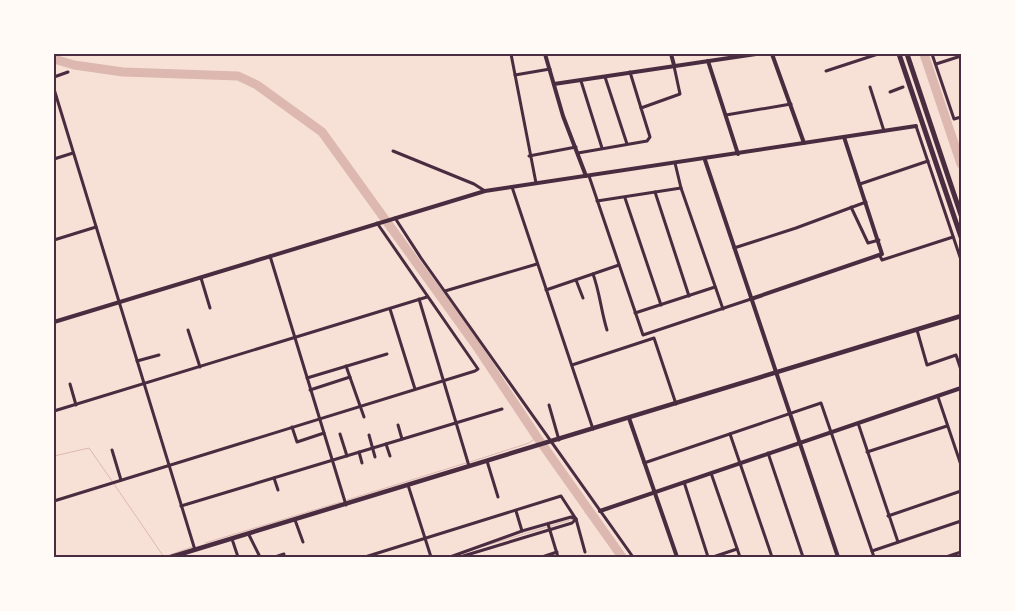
<svg xmlns="http://www.w3.org/2000/svg" width="1015" height="611" viewBox="0 0 1015 611" font-family="'PT Sans',sans-serif">
<style>
.lines{fill:none;stroke-linecap:round;stroke-linejoin:round}
.stream{stroke:#dcb8b0;stroke-width:1}
.river{stroke:#dcb8b0;stroke-width:9}
.minor{stroke:#4a2c40;stroke-width:3}
.tertiary{stroke:#4a2c40;stroke-width:4}
.secondary{stroke:#4a2c40;stroke-width:4.5}
.trunk{stroke:#4a2c40;stroke-width:5}
.neatline{fill:none;stroke:#4a2c40;stroke-width:2}
</style>
<rect width="100%" height="100%" fill="#f7e1d7"/>
<g class="lines">
<g class="stream">
<path d="M54 456 89 448 112 481"/>
<path d="M470 462 529 443 537 437"/>
<path d="M114 484 164 557 192 547"/>
<path d="M347 500 466 463"/>
<path d="M585 513 590 510"/>
<path d="M551 526 573 519"/>
<path d="M205 543 341 502"/>
<path d="M481 547 547 527"/>
</g>
<g class="river">
<path d="M924 54 961 164"/>
<path d="M54 59 74 65 123 72 238 76 257 85 322 132 475 344 537 437 622 557"/>
</g>
<g class="minor">
<path d="M511 54 536 183"/>
<path d="M932 54 954 119 961 117"/>
<path d="M936 64 961 56"/>
<path d="M826 71 878 54"/>
<path d="M630 72 641 108"/>
<path d="M515 75 550 69"/>
<path d="M54 77 68 72"/>
<path d="M605 77 627 144"/>
<path d="M581 81 602 148"/>
<path d="M870 87 884 131"/>
<path d="M54 89 195 550"/>
<path d="M890 92 903 87"/>
<path d="M726 115 791 104"/>
<path d="M916 126 961 260"/>
<path d="M393 151 474 184 485 191"/>
<path d="M578 153 647 141 650 137 641 108 680 94 674 66"/>
<path d="M529 156 576 147"/>
<path d="M54 159 73 153"/>
<path d="M675 163 681 188"/>
<path d="M589 176 643 335 751 299"/>
<path d="M860 184 928 161"/>
<path d="M512 187 593 429"/>
<path d="M655 192 689 296"/>
<path d="M625 198 661 305"/>
<path d="M597 201 681 188 723 309"/>
<path d="M851 207 868 243 879 240"/>
<path d="M395 218 421 258 633 557"/>
<path d="M54 240 96 227"/>
<path d="M734 248 796 228 866 202"/>
<path d="M270 256 346 505"/>
<path d="M880 256 882 260 953 237"/>
<path d="M593 274C600 293 601 311 607 330"/>
<path d="M201 278 210 308"/>
<path d="M576 280 583 298"/>
<path d="M546 290 619 265"/>
<path d="M445 291 537 264"/>
<path d="M419 299 469 466"/>
<path d="M390 309 415 389"/>
<path d="M635 313 715 287"/>
<path d="M188 330 200 367"/>
<path d="M917 330 927 365 956 355 961 370"/>
<path d="M137 361 159 355"/>
<path d="M572 365 654 338 676 404"/>
<path d="M346 366 364 417"/>
<path d="M307 378 387 354"/>
<path d="M70 384 76 405"/>
<path d="M310 390 350 377"/>
<path d="M938 397 961 465"/>
<path d="M549 405 559 440"/>
<path d="M54 411 427 297"/>
<path d="M858 423 898 542"/>
<path d="M398 425 402 439"/>
<path d="M292 427 297 442 324 433"/>
<path d="M340 434 347 456"/>
<path d="M730 434 772 557"/>
<path d="M369 435 375 457"/>
<path d="M386 444 390 456"/>
<path d="M112 450 121 480"/>
<path d="M359 452 362 463"/>
<path d="M867 452 947 426"/>
<path d="M768 453 803 557"/>
<path d="M487 461 498 497"/>
<path d="M644 463 821 403 874 557"/>
<path d="M711 473 740 557"/>
<path d="M274 478 278 490"/>
<path d="M684 482 708 557"/>
<path d="M408 485 431 557"/>
<path d="M54 501 475 371 478 369 377 223"/>
<path d="M181 506 502 409"/>
<path d="M516 511 522 531"/>
<path d="M888 516 961 491"/>
<path d="M295 520 303 542"/>
<path d="M548 524 558 557"/>
<path d="M249 535 260 557"/>
<path d="M232 539 238 557"/>
<path d="M872 551 961 521"/>
<path d="M275 557 284 554"/>
<path d="M365 557 561 496 576 519 585 552"/>
<path d="M450 557 522 531 571 517 576 519"/>
<path d="M460 557 572 523 576 519"/>
<path d="M542 557 557 552"/>
<path d="M713 557 737 549"/>
<path d="M946 557 961 552"/>
</g>
<g class="tertiary">
<path d="M545 54 563 116 586 176"/>
<path d="M671 54 674 65"/>
<path d="M772 54 804 143"/>
<path d="M708 61 738 154"/>
<path d="M554 84 756 54"/>
<path d="M705 160 838 557"/>
<path d="M751 299 882 254 844 137"/>
<path d="M54 322 485 191 916 126"/>
<path d="M629 418 677 557"/>
<path d="M600 511 961 388"/>
</g>
<path class="secondary" d="M171 557 961 316"/>
<g class="trunk">
<path d="M899 54 961 237"/>
<path d="M907 54 961 215"/>
</g>
</g>
<rect width="1015" height="611" fill="none" stroke="#fffaf5" stroke-width="110"/>
<rect x="55" y="55" width="905" height="501" class="neatline"/>
</svg>
